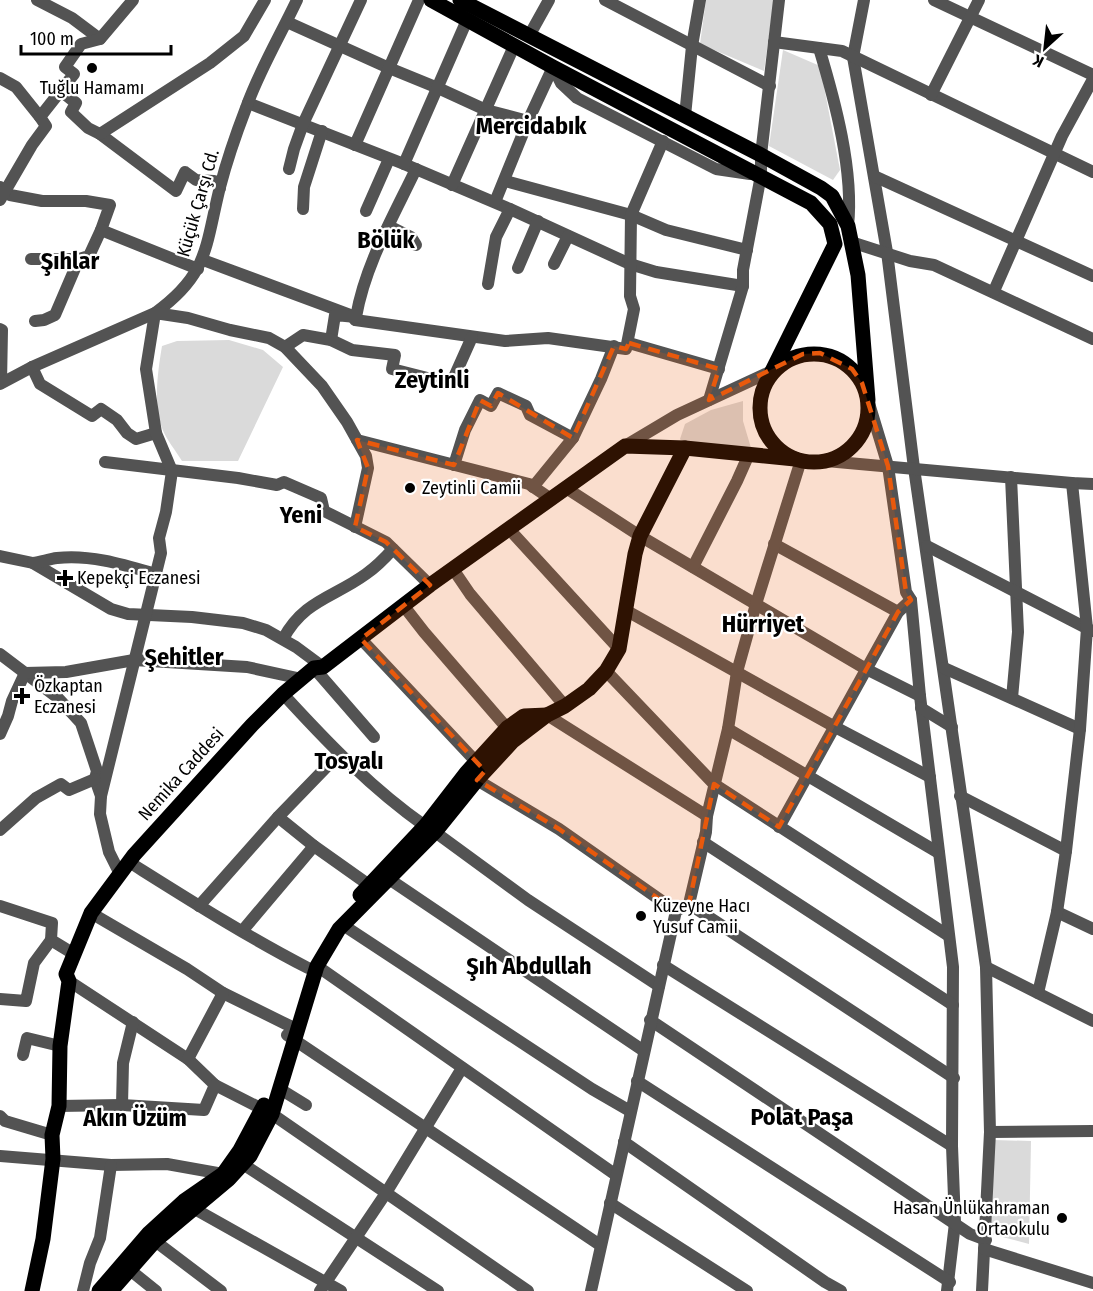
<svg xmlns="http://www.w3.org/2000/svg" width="1093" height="1291" viewBox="0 0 1093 1291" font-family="'Fira Sans Condensed',sans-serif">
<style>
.park{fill:#dadada}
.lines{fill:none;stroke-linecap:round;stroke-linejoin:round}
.minor{stroke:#535353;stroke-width:12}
.major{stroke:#000;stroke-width:15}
.marked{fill:#e8590c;fill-opacity:0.2;stroke:#e8590c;stroke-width:4.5;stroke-dasharray:12 8;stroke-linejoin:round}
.poi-dot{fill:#000;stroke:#fff;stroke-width:2}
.labels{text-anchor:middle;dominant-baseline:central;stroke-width:4.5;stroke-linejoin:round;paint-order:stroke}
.poi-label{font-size:18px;fill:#000;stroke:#fff;text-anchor:start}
.street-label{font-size:18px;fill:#000;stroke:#fff}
.district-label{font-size:24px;font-weight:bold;fill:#000;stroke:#fff}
</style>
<rect width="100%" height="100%" fill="#fff"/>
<g class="park">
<path d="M706 0H774L764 71 700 44Z"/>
<path d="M783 50 820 66 840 170 833 180 769 146Z"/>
<path d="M229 340 263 350 283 367 238 461H182C176 451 166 439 162 428 153 404 158 370 162 346L177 341Z"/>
<path d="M743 401V421L751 448 683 443 680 439 685 424 711 410Z"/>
<path d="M994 1140 1031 1141 1029 1244 991 1234Z"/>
</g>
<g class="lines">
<g class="minor">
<path d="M37 0 72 18 100 39"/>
<path d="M605 0 770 86"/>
<path d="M864 0 853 57 887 252 914 468 986 967 990 1132 982 1291"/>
<path d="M934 0 1093 75"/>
<path d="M287 22 389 68 438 88 486 110 528 121"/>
<path d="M529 36 549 0"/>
<path d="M774 42 842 51 1093 172"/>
<path d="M819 48C835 101 854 171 848 226"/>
<path d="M553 67 561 83 577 98 716 169 750 174"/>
<path d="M0 78 16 87 40 117"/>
<path d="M61 91 76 103 71 112 88 128 100 134 176 191 185 172 196 180 214 181 220 188"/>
<path d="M931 95 979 0"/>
<path d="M248 103 404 164 510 209 630 264 656 272 743 286"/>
<path d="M685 116 692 46 700 0"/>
<path d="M100 134 210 63 244 36 265 0"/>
<path d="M355 145 419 0"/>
<path d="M404 164 467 20"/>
<path d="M289 169 294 149 303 124 361 0"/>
<path d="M874 176 1093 276"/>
<path d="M505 181 631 215 666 230 747 250"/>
<path d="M452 185 514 46"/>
<path d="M0 187 10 195 42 201H86L110 205 101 230"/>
<path d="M0 200 32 145 46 126 40 117 74 74 65 67 81 44 100 39 133 0"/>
<path d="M495 202 528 121 553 67"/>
<path d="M303 209 304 187 322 131"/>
<path d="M366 211 389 159"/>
<path d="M389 226 411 237 416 245"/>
<path d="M851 242 910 261 934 265 1093 339"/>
<path d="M31 259H79L89 256 101 230 198 269"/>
<path d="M203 260 356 317 355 320 505 341 548 338 626 349 634 309 630 296 631 215 663 141"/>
<path d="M554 264 568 236"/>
<path d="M518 268 538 221"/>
<path d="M488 284 496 237 510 209"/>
<path d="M994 291 1062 136 1093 79"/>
<path d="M35 321 44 320 55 315 79 259"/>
<path d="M0 329 2 330 1 383"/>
<path d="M331 340 335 315 356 317C365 265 393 217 416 169"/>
<path d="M629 343 719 369"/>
<path d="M285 347 303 335 331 340 352 350 395 355 392 369 451 384 472 337"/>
<path d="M32 367 40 384 92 416 101 409 117 420 127 433 136 439 156 433"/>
<path d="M0 384 32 367 155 313C209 274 205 247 220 187 227 160 236 134 246 108 259 71 280 36 297 0"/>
<path d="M709 400 743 286V270L761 175V155L779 0"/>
<path d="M868 400 888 466 906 592 911 600 920 696 953 967 952 1146 955 1223 947 1291"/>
<path d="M357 440 529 484 551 499"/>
<path d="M625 446 677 415 772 371"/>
<path d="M826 461 1072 483 1093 484"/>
<path d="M105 462 238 478 277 485 284 482 321 498 324 511 386 542 430 585"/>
<path d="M454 465 465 430 480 400 491 406 498 393 526 406 530 415 573 438"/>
<path d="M1011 477 1018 632 1012 698"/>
<path d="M533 487 573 438 601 379 614 346"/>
<path d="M566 488 640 536 866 669 920 696"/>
<path d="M509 529 619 649"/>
<path d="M774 544 898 612"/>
<path d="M927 546 1092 631"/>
<path d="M0 556 33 563 111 609 128 614 192 617 243 623 266 630 296 647 323 667"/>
<path d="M33 563C41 562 49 559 57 558 90 554 125 565 156 574"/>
<path d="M693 567 737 481 749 454"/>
<path d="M453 569 470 594 565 706"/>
<path d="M403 605 424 632 507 728"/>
<path d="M627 611 835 727 930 777"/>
<path d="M283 639C304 600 333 598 366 574 376 567 385 558 393 549"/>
<path d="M361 639 482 768"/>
<path d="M0 654 58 698 81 723 97 771 95 779 101 796 100 814 109 852 120 874"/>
<path d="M314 668 374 737"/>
<path d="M944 668 1080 729"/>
<path d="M606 671 714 784 949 936"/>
<path d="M283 694C327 742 371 788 425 826"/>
<path d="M921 708 952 727"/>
<path d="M547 715 707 816"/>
<path d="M728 729 939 853"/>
<path d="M0 734 8 716 12 701 25 673 66 672 134 660 247 667 302 679"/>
<path d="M472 777 559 829 676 911"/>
<path d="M101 796 161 553 159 538 166 512 172 471 156 433 146 369 155 313 188 318 230 330 269 338 285 347 322 386 347 422 366 456 368 468 355 527"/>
<path d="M960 796 1066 851 1080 729 1087 628 1072 483"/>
<path d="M278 817 314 846 369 885"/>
<path d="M779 827 898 612 911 600"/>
<path d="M0 830 36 798 61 784 69 790 95 779"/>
<path d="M435 832 528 900 659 986"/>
<path d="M703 842 953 1005"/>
<path d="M129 862C188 899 246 936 308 968"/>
<path d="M389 879 644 1051"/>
<path d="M689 904 954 1078"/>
<path d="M0 906 52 923 51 940 74 954"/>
<path d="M199 906 278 817 339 754"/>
<path d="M1057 912 1093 929"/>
<path d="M91 913 187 969 223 993 290 1026"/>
<path d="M343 925 592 1089 630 1111"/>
<path d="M243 930 314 846"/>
<path d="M663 965 952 1146"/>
<path d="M317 966 616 1175"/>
<path d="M986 967 1093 1021"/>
<path d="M69 981 188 1059 215 1085 272 1114 528 1291"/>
<path d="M1038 993 1057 912 1066 851"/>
<path d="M0 999 26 1001 34 963 51 940"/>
<path d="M650 1020 970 1234 986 1240"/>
<path d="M287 1035 600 1245"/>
<path d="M23 1055 27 1038 60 1046"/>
<path d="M188 1059 223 993"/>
<path d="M637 1081 950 1282"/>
<path d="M280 1089 306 1105"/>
<path d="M122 1105 123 1063 133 1022"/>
<path d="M59 1106 122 1105 204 1110 215 1085"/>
<path d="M0 1116 5 1121 52 1135"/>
<path d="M990 1132 1093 1131"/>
<path d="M624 1142 825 1282 841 1291"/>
<path d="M0 1156 111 1165 167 1164 223 1174"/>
<path d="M235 1159 438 1291"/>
<path d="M610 1203 747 1291"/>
<path d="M193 1208 341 1291"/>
<path d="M155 1241 221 1291"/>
<path d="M984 1249 1093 1283"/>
<path d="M130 1270 156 1291"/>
<path d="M83 1291 90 1263 100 1238 111 1165"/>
<path d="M320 1291 386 1193 462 1068"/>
<path d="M591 1291 676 911 689 904 706 832 707 816 728 729 737 672 756 604 801 460"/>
</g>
<g class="major">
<path d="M431 0 553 67 811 203 830 224 835 244 772 371"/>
<path d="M460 0 761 155 821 188 832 196 848 226 858 275 868 400"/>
<circle cx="814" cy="408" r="54"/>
<path d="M360 895 425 826 466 773 507 728 524 716 547 715"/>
<path d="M32 1291 43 1239 53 1159 52 1135 59 1106 60 1046 69 981 66 974 91 913 134 855 252 725 283 694 314 668 323 667 430 585 625 446 685 448 795 459"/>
<path d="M99 1291 149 1233 184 1201 223 1174 240 1150 264 1105"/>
<path d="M111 1291 155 1241 229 1179 250 1156 272 1114 317 966 339 929 435 832 477 780 513 741 547 715 565 706 589 689 606 671 619 649 635 554 640 536 685 448"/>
</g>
</g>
<path class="marked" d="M629 343 719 369 709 400 803 354 820 353 852 369 862 383 888 466 906 592 911 600 898 612 779 827 714 784 689 904 676 911 559 829 477 780 485 771 361 639 430 585 386 542 355 527 368 468 357 440 454 465 480 400 491 406 498 393 573 438 614 346 626 349Z"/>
<g class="poi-dot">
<circle cx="92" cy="68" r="6"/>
<circle cx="410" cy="488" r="6"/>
<path d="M62 569h6v6h6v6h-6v6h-6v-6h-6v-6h6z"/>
<path d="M19 687h6v6h6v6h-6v6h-6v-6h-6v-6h6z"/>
<circle cx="641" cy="916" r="6"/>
<circle cx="1062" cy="1218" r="6"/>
</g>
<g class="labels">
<g class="poi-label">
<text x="92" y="88" text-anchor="middle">Tuğlu Hamamı</text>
<text x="422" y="488">Zeytinli Camii</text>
<text x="77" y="578">Kepekçi Eczanesi</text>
<text x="34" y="686">Özkaptan<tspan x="34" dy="21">Eczanesi</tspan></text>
<text x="653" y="906">Küzeyne Hacı<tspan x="653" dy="21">Yusuf Camii</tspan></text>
<text x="1050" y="1208" text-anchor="end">Hasan Ünlükahraman<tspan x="1050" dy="21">Ortaokulu</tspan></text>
</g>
<g class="street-label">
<text transform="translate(198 203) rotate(-74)">Küçük Çarşı Cd.</text>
<text transform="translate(181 774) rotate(-48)">Nemika Caddesi</text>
</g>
<g class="district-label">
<text x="531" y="126">Mercidabık</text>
<text x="386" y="240">Bölük</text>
<text x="70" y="261">Şıhlar</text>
<text x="432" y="380">Zeytinli</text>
<text x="301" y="515">Yeni</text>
<text x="763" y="624">Hürriyet</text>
<text x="184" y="657">Şehitler</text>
<text x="349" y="761">Tosyalı</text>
<text x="529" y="966">Şıh Abdullah</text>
<text x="802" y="1117">Polat Paşa</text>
<text x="135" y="1118">Akın Üzüm</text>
</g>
</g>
<g transform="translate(1045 48) rotate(207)" stroke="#ffffff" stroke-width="4.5" paint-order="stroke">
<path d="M0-4.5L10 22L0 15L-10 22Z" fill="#000000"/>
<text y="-9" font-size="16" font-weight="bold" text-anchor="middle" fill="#000000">K</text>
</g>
<path d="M21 45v9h150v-9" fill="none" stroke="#000000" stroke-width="3"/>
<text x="30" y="45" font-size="18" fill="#000000" stroke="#ffffff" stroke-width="4.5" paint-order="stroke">100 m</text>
</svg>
